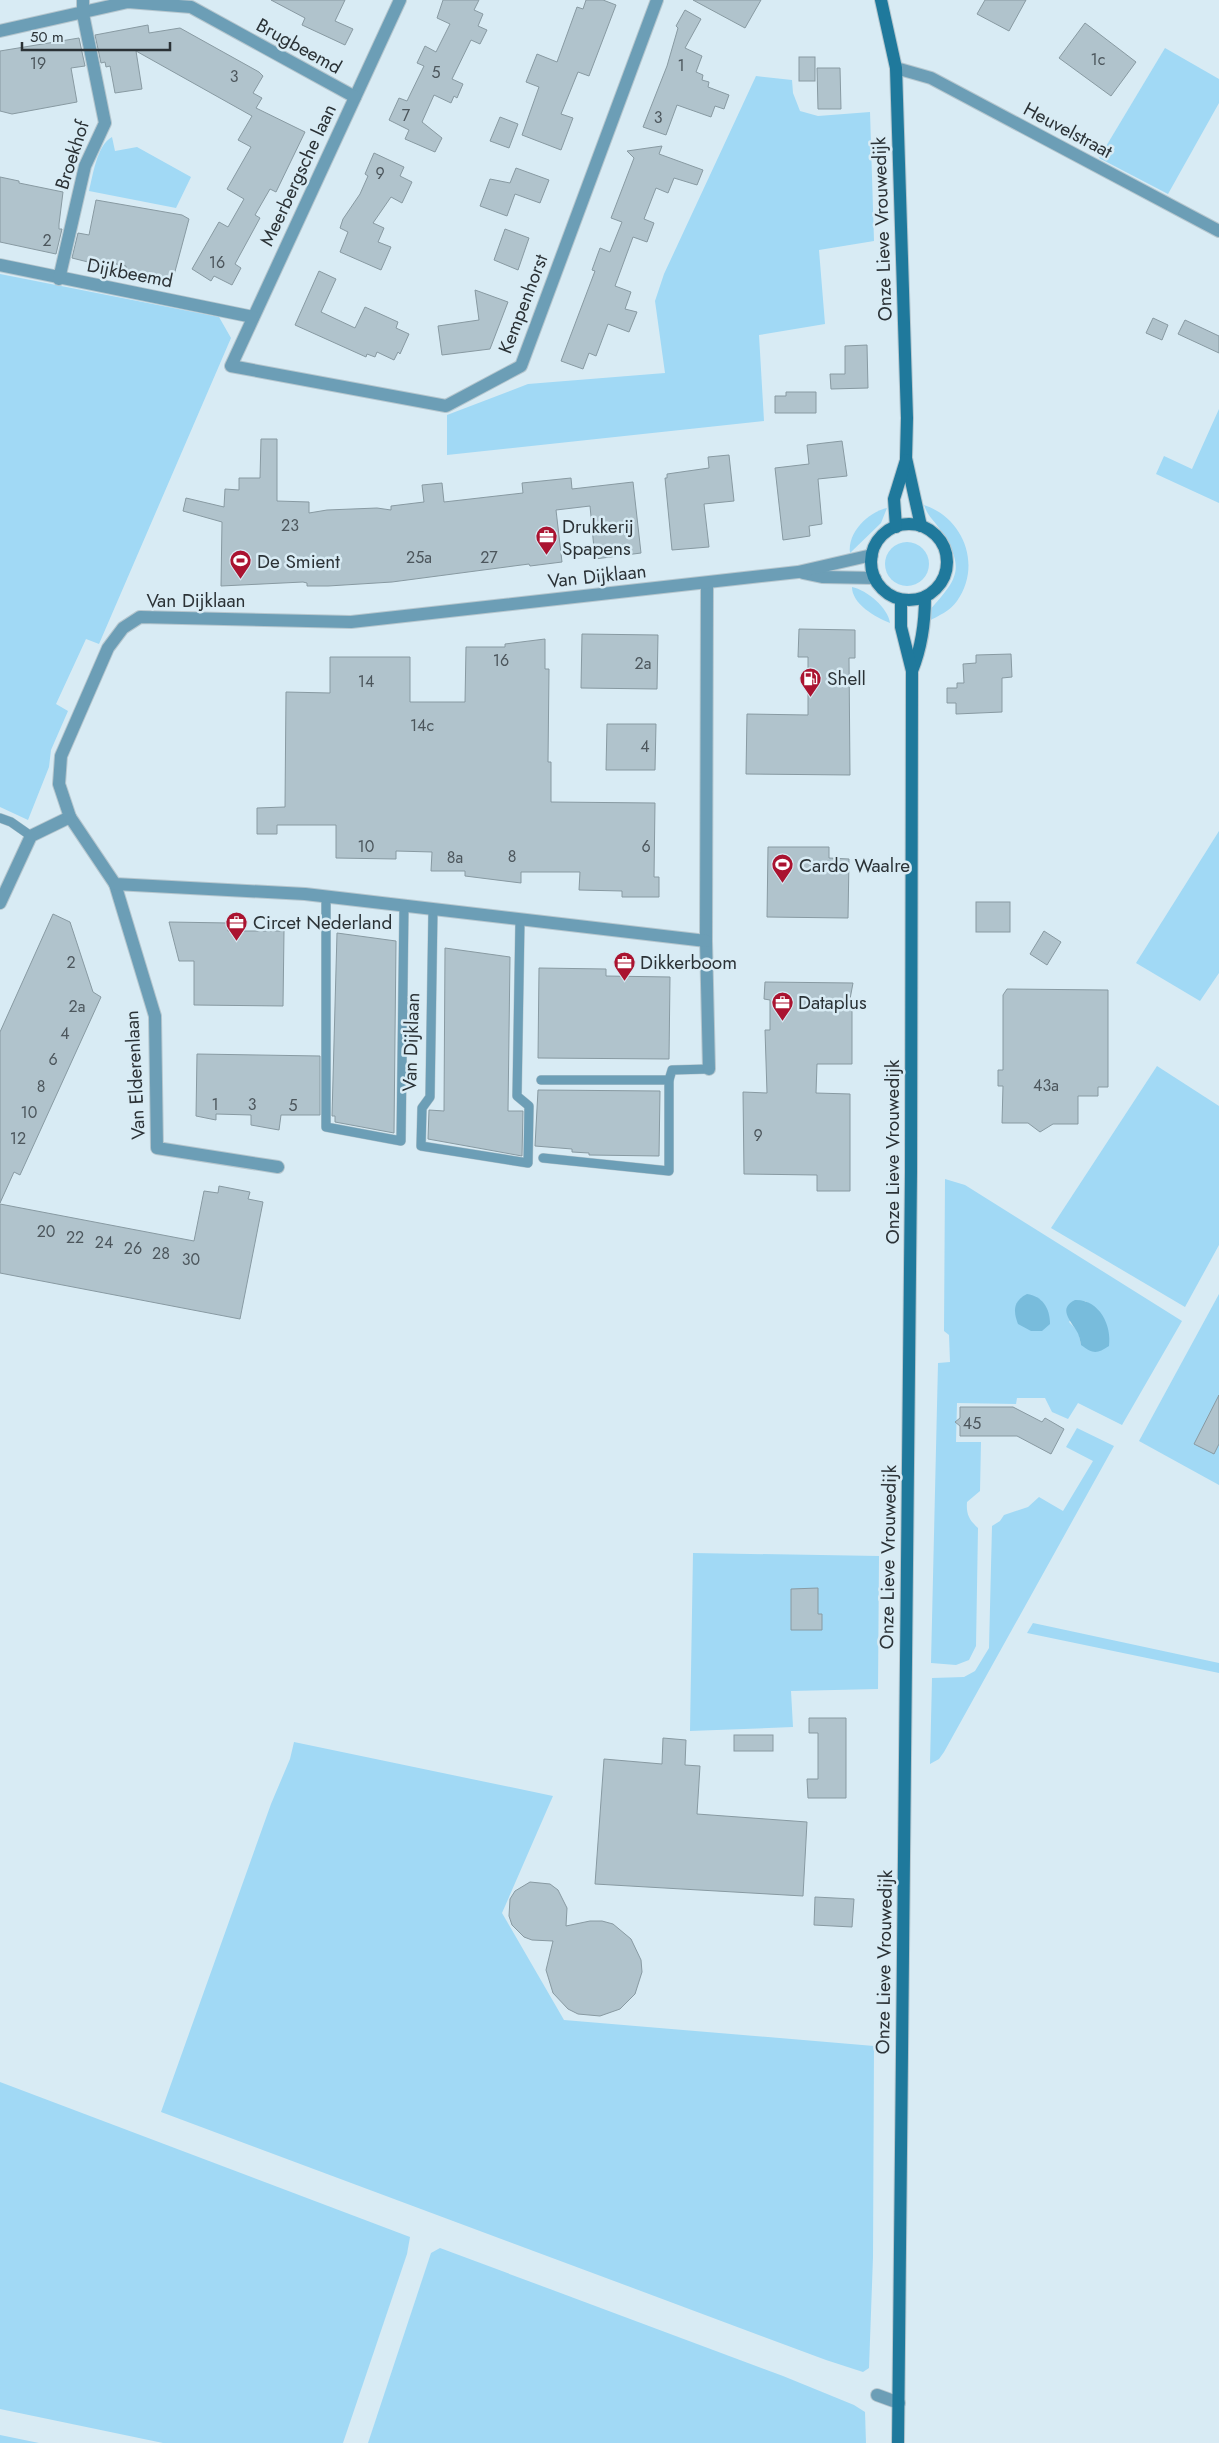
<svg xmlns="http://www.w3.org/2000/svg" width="1219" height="2443" viewBox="0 0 1219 2443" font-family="Jost,sans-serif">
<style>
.green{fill:#a1d9f5;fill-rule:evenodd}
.water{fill:#78bcdc}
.building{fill:#b0c3cc;stroke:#889aa2}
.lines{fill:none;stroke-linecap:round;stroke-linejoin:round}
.lane-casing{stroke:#b5c6ce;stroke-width:10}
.street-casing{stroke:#b5c6ce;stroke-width:14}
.secondary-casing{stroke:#b5c6ce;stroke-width:14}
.lane{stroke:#6c9eb6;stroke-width:9}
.street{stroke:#6c9eb6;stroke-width:12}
.secondary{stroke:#1f799c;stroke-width:12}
.labels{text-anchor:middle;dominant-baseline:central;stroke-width:5;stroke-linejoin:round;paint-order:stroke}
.number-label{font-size:16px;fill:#4c565c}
.street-label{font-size:19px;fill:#2b3236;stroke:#d8ebf4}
.poi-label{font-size:19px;fill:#2b3236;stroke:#d8ebf4;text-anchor:start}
</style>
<rect width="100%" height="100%" fill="#d8ebf4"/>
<g class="green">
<path d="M1165 48 1219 79V103L1168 194 1099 158Z"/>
<path d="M756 76 792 80 793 93 800 111 818 116 870 112 874 241 819 250 825 324 759 335 764 421 447 455V415L528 384 665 373 655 301 664 274Z"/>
<path d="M112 137 115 151 137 147 191 177 176 208 89 191C93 175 97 145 112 137Z"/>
<path d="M0 274 219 317 231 338 99 644 86 639 56 704 68 711 51 750 49 767 28 820 0 807Z"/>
<path d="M1219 409V503L1156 474 1164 456 1192 469Z"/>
<path d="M924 505C964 518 982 566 957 601 950 611 938 616 929 621V611C956 580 967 570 941 531 935 521 928 517 924 505Z"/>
<path d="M887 508 881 523 850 553C847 533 868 512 887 508Z"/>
<circle cx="907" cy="564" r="22"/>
<path d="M852 587C867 590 888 608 890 623 875 617 852 604 852 587Z"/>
<path d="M1219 831V973L1200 1001 1136 963Z"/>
<path d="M1157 1066 1219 1106V1245L1185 1307 1051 1228Z"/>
<path d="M945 1179 965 1185 1182 1321 1122 1425 1078 1403 1068 1419 1052 1412 1045 1398H1017L1016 1404 957 1403 956 1442H981L980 1491 967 1502C966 1514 969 1520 978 1528L976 1646 969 1660 956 1665 931 1663 938 1363 950 1362 949 1335 944 1331ZM1085 1301 1098 1310 1081 1345 1078 1331 1069 1322Z"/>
<path d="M1219 1294V1485L1139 1441Z"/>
<path d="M1077 1428 1114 1446 944 1752 939 1759 930 1764 932 1678 964 1677 975 1671 989 1648 992 1526 1000 1521 1004 1515 1028 1507 1039 1497 1063 1511 1093 1461 1066 1447Z"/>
<path d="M693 1553 879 1556 878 1689 791 1691 793 1727 690 1731Z"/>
<path d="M1033 1623 1219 1663V1673L1027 1633Z"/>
<path d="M294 1742 553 1796 502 1913 564 2020 874 2046 873 2257 869 2368 863 2372 826 2360 161 2112 271 1804 290 1759Z"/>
<path d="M0 2082 410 2237 407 2254 343 2443H163L0 2409Z"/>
<path d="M440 2248 783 2376 854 2405 865 2412 866 2443H368L431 2253Z"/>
<path d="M0 2435 39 2443H0Z"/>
</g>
<g class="water">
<path d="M1027 1294C1042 1296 1050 1308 1050 1324L1042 1331H1031L1018 1324C1013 1311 1013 1301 1027 1294Z"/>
<path d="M1075 1300C1099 1299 1112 1325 1109 1346 1097 1354 1093 1354 1081 1345 1080 1340 1079 1334 1076 1330 1070 1320 1058 1308 1075 1300Z"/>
</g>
<g class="building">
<path d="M271 0H345L335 21 353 29 345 45 302 25 305 18Z"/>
<path d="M443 0H479L474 10 483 14 478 26 487 30 480 44 471 40 452 79 463 84 457 98 454 96 451 103 434 95 422 122 442 138 435 152 405 139 409 130 389 120 399 98 407 101 424 66 417 63 425 46 436 52 450 24 437 18Z"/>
<path d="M586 0H603L616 5 589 76 578 72 561 114 573 118 561 150 522 135 539 87 526 82 537 54 557 62 577 7 583 9Z"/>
<path d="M693 0H761L745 28Z"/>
<path d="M985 0H1026L1009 31 977 14Z"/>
<path d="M685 10 701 19 685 48 702 56 696 72 703 75 702 80 709 82 708 87 729 95 724 109 715 106 711 117 677 105 666 135 643 127 667 66 678 28 676 26Z"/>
<path d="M1085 23 1136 62 1111 96 1059 58Z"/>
<path d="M148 25 149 33 180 28 259 72 263 76 253 93 262 98 256 108 305 132 276 192 270 189 255 215 260 218 235 264 241 268 232 285 214 276 211 281 192 269 219 222 228 227 244 199 227 189 251 147 238 140 252 116 136 51 142 89 115 93 110 66 106 67 105 62 101 63 95 35Z"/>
<path d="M79 38 85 66 71 68 77 102 12 114 0 111V51Z"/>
<rect x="799" y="57" width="16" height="24"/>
<path d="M817 68H840L841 109H818Z"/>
<path d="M500 117 518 124 509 148 490 141Z"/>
<path d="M662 146 659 154 703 170 697 185 674 178 668 193 656 188 644 219 654 223 647 242 633 237 615 286 631 292 625 309 637 312 629 332 608 324 596 356 589 353 583 369 561 361 595 271 592 270 600 248 610 252 622 222 611 218 634 158 627 151Z"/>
<path d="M374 153 404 167 400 176 412 182 402 203 391 197 373 223 384 228 378 242 391 247 381 270 340 252 348 232 340 228 343 219 360 194 368 176 365 174Z"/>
<path d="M516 168 549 180 540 203 515 194 507 216 480 206 490 179 510 183Z"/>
<path d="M0 177 19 181V183L63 192 59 224V229H62L56 254 0 242Z"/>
<path d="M96 200 182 215 189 219 173 279 126 270V266L96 260V264L72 258 78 233 89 235Z"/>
<path d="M505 229 529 238 518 270 494 260Z"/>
<path d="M319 271 336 279 321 312 355 328 365 307 398 322 396 328 409 334 400 354 398 352 394 360 377 352 375 357 367 354 366 357 295 325Z"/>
<path d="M475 290 508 302 490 349 442 355 438 326 479 320Z"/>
<path d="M1153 318 1168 325 1162 340 1146 333Z"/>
<path d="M1185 320 1219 336V353L1178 334Z"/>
<path d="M867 345 868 388 831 389 830 374H845V346Z"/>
<path d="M786 392H816V413H775V396H786Z"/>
<path d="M261 439H277V501L309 502V513L327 510 377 508 391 510V506L424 502 422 485 442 483 444 502 523 493 522 483 571 478 572 489 633 482 641 553 595 559 590 506 556 510 562 562 530 566 529 564 392 582 328 586H307V583L303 582 221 586 222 522 183 511 186 498 224 507 225 489 239 490V478H260Z"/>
<path d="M842 441 847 476 818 479 822 524 809 526 810 536 783 540 775 468 809 464 807 445Z"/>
<path d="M729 455 734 501 704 504 709 547 672 550 665 478H667V474L709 468 708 457Z"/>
<path d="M799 629 855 630V658H849L850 775 746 774 747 714 808 715V657H798Z"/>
<path d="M582 634 658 635 657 689 581 688Z"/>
<path d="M545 639V669H549L548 762H551V802L655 803 654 877H659V897H622V891L579 890 580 872H521V883L465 876V871H431L432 852 396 851V859L336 858V825H277V834H257V808L285 807 286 692 330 693V657H410V702H465L466 647H505V644Z"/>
<path d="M1011 654 1012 677 1002 678V712L956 714V703H947V688H957V683H964L963 664 976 663V655Z"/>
<path d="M607 724H656L655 770H606Z"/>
<path d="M768 847H829V858L849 859 848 918 767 917Z"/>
<rect x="976" y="902" width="34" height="30"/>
<path d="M53 914 70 922 93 992 101 997 20 1175 14 1172 0 1203V1032Z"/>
<path d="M169 922 229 923 228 931H284L283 1006 194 1005V961H179Z"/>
<path d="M1044 931 1061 942 1047 965 1030 954Z"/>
<path d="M337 933 396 941 394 1133 335 1122V1116H332Z"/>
<path d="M445 948 510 957 508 1111H523L522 1156 428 1139 429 1110 444 1111Z"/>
<path d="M539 968 606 969V976L670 977 669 1059 538 1058Z"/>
<path d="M765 982 853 983 850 999H852V1064H817L816 1093 850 1094V1191H817V1175L744 1174 743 1092 767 1093 765 1030H770V1000L764 999Z"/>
<path d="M1007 989 1108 990V1087H1098V1096H1078V1124H1053L1040 1132 1028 1123H1002L1003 1086H998V1070H1003V995Z"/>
<path d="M197 1054 320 1056V1115H281L279 1130 251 1125V1115L216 1114V1120L196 1116Z"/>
<path d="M538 1090 660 1091 659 1156 589 1155V1153L572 1152V1149L535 1146Z"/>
<path d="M219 1186 250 1192 248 1199 263 1202 240 1319 0 1273V1204L194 1241 204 1191 218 1193Z"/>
<path d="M1219 1395V1444L1214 1454 1194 1444Z"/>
<path d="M960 1407H1013L1042 1422 1045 1418 1064 1429 1051 1454 1017 1436H960V1426L955 1422 960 1418Z"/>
<path d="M818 1588V1614H822V1630H791V1589Z"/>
<path d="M809 1718H846V1798H808L807 1779H818V1733H809Z"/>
<rect x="734" y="1735" width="39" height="16"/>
<path d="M663 1738 686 1740 685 1765 700 1766 697 1814 807 1822 803 1896 595 1884 604 1759 662 1764Z"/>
<path d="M530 1882 550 1884 558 1890 567 1908 566 1926 590 1921H602L613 1924 631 1939 641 1960 642 1972 635 1994 620 2009 600 2016 578 2014 568 2009 553 1993 546 1970 553 1941 532 1940 524 1937 512 1925 509 1916 510 1899 515 1891Z"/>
<path d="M815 1897 854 1899 852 1927 814 1925Z"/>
</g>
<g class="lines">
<defs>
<g id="lane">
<path d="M0 818 11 822 31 836"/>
<path d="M326 897V1127L401 1141 404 906"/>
<path d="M433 909 430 1097 422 1108 421 1146 528 1163 529 1106 517 1096 520 920"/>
<path d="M541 1080H669"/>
<path d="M543 1158 669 1171V1080L672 1070 709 1069"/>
</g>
<g id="street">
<path d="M400 0 231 366 446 406 521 366 657 0"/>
<path d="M0 31 128 2 191 7 355 97"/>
<path d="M896 68 931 78 1219 231"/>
<path d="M0 265 253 317"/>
<path d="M59 279 85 166 105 123 83 14V0"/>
<path d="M803 573 822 577 875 578"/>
<path d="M707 583 706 941 709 1069"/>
<path d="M115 884 155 1016 157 1148 278 1167"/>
<path d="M0 903 31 836 70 817"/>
<path d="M706 941 305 894 115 884 70 817 59 784 61 756 108 648 123 628 140 617 351 622 798 572 872 555"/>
<path d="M877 2395 899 2403"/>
</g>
<g id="secondary">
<path d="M881 0 896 68 907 418 906 458 921 526"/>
<circle cx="909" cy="562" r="38"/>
<path d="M896 527 894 499 906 460"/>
<path d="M912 671C922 646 925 624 925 597"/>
<path d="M898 2443 911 1172 912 671 901 627V600"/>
</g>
</defs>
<use href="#lane" class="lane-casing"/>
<use href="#street" class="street-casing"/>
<use href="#secondary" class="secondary-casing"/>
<use href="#lane" class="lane"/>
<use href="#street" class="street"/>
<use href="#secondary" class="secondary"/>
</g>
<defs>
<symbol id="office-pin" viewBox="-11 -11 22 30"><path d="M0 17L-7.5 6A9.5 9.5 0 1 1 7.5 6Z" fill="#aa1330" stroke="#d8ebf4"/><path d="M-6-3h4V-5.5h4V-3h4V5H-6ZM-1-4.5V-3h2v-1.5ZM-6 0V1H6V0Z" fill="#fff"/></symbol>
<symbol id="stadium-pin" viewBox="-11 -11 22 30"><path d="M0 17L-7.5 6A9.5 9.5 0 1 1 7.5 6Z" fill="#aa1330" stroke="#d8ebf4"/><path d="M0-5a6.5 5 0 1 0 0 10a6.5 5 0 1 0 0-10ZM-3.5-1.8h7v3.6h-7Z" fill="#fff"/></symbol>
<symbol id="fuel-pin" viewBox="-11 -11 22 30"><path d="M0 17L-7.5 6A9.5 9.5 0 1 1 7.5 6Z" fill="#aa1330" stroke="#d8ebf4"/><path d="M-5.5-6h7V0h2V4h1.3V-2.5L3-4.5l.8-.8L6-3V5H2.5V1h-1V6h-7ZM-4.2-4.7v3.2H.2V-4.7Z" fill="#fff"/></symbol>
</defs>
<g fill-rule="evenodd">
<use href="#office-pin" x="534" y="524" width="25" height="34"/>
<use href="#stadium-pin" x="228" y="548" width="25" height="34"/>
<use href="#fuel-pin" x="798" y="666" width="25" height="34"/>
<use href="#stadium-pin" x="770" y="852" width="25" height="34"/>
<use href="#office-pin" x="224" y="910" width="25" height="34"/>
<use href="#office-pin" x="612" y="950" width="25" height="34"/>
<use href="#office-pin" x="770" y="990" width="25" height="34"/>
</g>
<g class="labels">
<g class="number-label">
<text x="1098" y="59">1c</text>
<text x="38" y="63">19</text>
<text x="681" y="65">1</text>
<text x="436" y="72">5</text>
<text x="234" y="76">3</text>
<text x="406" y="115">7</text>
<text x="658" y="117">3</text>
<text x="380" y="173">9</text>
<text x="47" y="240">2</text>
<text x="217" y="262">16</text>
<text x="290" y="525">23</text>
<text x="419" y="557">25a</text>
<text x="489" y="557">27</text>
<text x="501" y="660">16</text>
<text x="643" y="663">2a</text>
<text x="366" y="681">14</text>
<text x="422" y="725">14c</text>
<text x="645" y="746">4</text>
<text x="366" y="846">10</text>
<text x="646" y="846">6</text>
<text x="512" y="856">8</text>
<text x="455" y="857">8a</text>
<text x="71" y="962">2</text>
<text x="77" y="1006">2a</text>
<text x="65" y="1033">4</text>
<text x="53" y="1059">6</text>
<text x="1046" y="1085">43a</text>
<text x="41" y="1086">8</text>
<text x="215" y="1104">1</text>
<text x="252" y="1104">3</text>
<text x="293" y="1105">5</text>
<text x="29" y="1112">10</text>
<text x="758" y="1135">9</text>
<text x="18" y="1138">12</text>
<text x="46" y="1231">20</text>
<text x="75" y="1237">22</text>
<text x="104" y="1242">24</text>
<text x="133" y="1248">26</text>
<text x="161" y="1253">28</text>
<text x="191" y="1259">30</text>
<text x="972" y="1423">45</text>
</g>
<g class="street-label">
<text transform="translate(299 46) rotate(29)">Brugbeemd</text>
<text transform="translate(1068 130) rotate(28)">Heuvelstraat</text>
<text transform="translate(72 155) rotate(-72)">Broekhof</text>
<text transform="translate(298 175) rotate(-65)">Meerbergsche laan</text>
<text transform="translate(882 229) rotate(-92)">Onze Lieve Vrouwedijk</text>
<text transform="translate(130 273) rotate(11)">Dijkbeemd</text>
<text transform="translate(523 304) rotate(-69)">Kempenhorst</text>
<text transform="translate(597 576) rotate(-6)">Van Dijklaan</text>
<text x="196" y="600">Van Dijklaan</text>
<text transform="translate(411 1042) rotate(-88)">Van Dijklaan</text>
<text transform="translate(135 1075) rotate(-93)">Van Elderenlaan</text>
<text transform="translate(892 1152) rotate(-90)">Onze Lieve Vrouwedijk</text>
<text transform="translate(888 1557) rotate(-89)">Onze Lieve Vrouwedijk</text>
<text transform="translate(884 1962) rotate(-89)">Onze Lieve Vrouwedijk</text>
</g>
<g class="poi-label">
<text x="562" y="526">Drukkerij<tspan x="562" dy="22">Spapens</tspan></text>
<text x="257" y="561">De Smient</text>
<text x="827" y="678">Shell</text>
<text x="799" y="865">Cardo Waalre</text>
<text x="253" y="922">Circet Nederland</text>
<text x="640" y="962">Dikkerboom</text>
<text x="798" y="1002">Dataplus</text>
</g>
</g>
<path d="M22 42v8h148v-8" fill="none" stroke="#2b3236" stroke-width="2.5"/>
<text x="30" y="42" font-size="15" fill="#2b3236" stroke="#d8ebf4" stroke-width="4" paint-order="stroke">50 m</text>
</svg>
